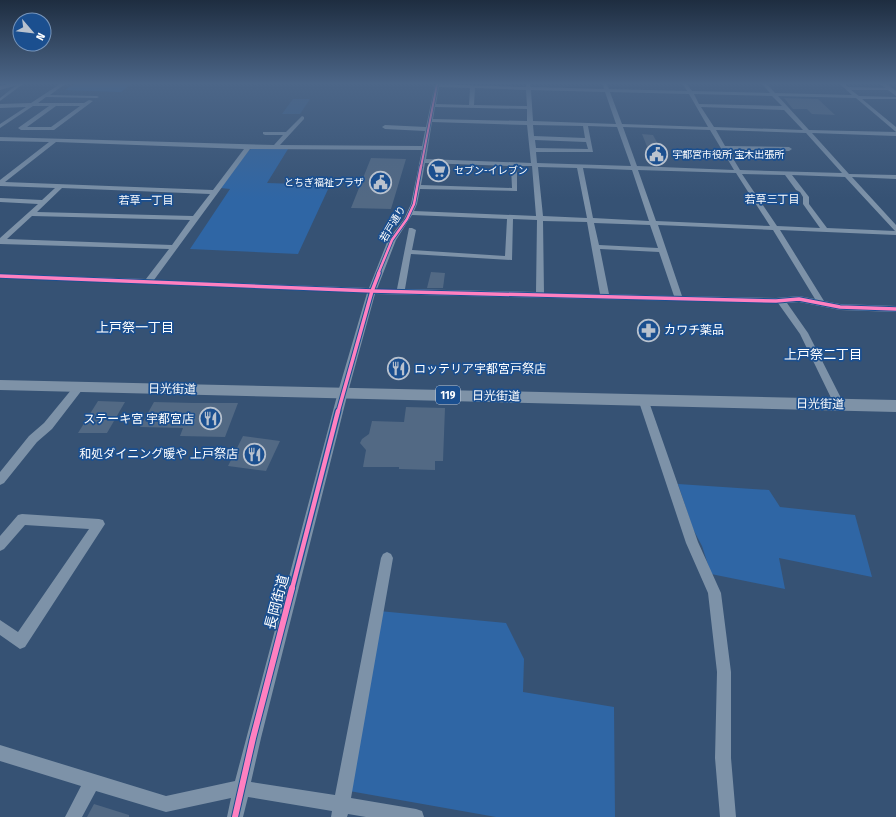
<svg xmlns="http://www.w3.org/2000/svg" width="896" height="817" viewBox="0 0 896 817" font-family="'Fira Sans Condensed','Noto Sans JP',sans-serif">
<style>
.green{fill:#2f66a5}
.water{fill:#3b618d}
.building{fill:#526984}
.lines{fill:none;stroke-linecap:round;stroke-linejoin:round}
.minor{fill:#7d92a8;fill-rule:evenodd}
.major{fill:#7d8ea7;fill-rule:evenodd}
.highway{fill:#7e92a7;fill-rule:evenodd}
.cycleway-far4-casing{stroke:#1b4f8f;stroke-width:3.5}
.cycleway-far3-casing{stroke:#1b4f8f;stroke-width:4}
.cycleway-far2-casing{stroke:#1b4f8f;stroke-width:5.5}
.cycleway-far1-casing{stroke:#1b4f8f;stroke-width:7}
.cycleway-casing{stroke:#1b4f8f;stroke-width:8}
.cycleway-far4{stroke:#ff80c0;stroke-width:2}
.cycleway-far3{stroke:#ff80c0;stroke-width:2.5}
.cycleway-far2{stroke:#ff80c0;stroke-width:3.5}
.cycleway-far1{stroke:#ff80c0;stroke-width:4.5}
.cycleway{stroke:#ff80c0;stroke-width:6}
.labels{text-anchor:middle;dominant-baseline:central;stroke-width:3.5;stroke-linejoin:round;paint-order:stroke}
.far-poi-label{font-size:10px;fill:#fff;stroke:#1b4f8f;text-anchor:start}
.far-street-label{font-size:10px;fill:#fff;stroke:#1b4f8f}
.far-neighbourhood-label{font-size:11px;fill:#fff;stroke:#1b4f8f}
.shield{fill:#1b4f8f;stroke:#bbcadd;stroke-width:1}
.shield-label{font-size:11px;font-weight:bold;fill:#fff}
.poi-label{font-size:12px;fill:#fff;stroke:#1b4f8f;text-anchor:start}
.street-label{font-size:12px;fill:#fff;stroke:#1b4f8f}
.neighbourhood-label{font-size:13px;fill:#fff;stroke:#1b4f8f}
.near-street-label{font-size:14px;fill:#fff;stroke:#1b4f8f}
</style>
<rect width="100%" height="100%" fill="#365274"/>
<g class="green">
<path d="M74 84H131L121 92 65 90Z"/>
<path d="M251 149H288L267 183 330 185 298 254 190 249 230 189 221 188 248 151Z"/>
<path d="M678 484 769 490 780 507 855 515 872 577 779 558 785 589 711 574 702 546 693 529Z"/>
<path d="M379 611 506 623 524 659 523 692 614 707 615 817H496L338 789Z"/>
</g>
<path class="water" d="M293 99H310L300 114H282Z"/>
<g class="building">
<path d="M784 98 818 99 835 115 812 114 807 109H793Z"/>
<path d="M642 134 653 135 666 159H652Z"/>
<path d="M371 158 406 159 391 209 351 208Z"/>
<path d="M431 165H446L444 179 429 178Z"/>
<path d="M431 272 445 273 443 288H427Z"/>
<path d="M392 362H409L407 377 390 376Z"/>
<path d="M98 401 125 402 107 433H78Z"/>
<path d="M154 402 194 403H238L225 437 180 436 183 428 140 427Z"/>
<path d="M406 407 445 408 443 461H435V470L399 469V467H363L366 450 360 443 362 439 369 434 372 421 404 422Z"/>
<path d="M243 436 280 441 266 471 228 466Z"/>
<path d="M94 804 129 815V817H87Z"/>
</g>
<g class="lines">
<g class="minor">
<path d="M18 84H23L0 101V98Z"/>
<path d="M60 84H65L50 95 97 96 99 97 97 98 46 97 38 103H84L89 100 93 101 54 130H21L18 128 49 106H33L0 128V124L26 107 0 108V104L31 103ZM56 106H80L51 127H27Z"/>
<path d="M435 84 526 87V84H530L531 87 604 89 603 84H607L609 89 687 91 683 84H687L692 91 770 93 762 84H767L775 93 852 95 840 84H845L848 87 891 88 889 90H851L859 96 896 97V99H862L896 127V132L856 98 778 96 809 130 896 132V136L812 133 849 174 896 175V179L852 177 896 225V235L780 230 824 301 840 304 896 306V312L840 310 799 302 787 303 808 333 844 404 843 407H835L834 404 800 334 778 303 375 294 348 392 261 738 251 782 335 795 381 558 383 554 387 552 391 554 393 558 351 798 416 809 422 811 424 817H366L348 814 347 817H331L332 811 248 797 243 817H227L231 798 166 812 96 791 82 817H65L81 786 0 761V745L166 796 235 781 338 392 367 293 0 278V274L146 279 169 249 0 244V238L38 204 0 202V198L42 200 55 188 0 186V180L49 142 0 141V137L274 145 283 135H265L263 134V132H286L302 116 304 117V119L280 145 422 146 425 131 385 129 382 127 385 125 426 127ZM439 87 470 88 469 105 436 104ZM475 88 526 90 527 106 474 105ZM531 90 605 92 616 124 533 121ZM610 92 689 94 708 127 622 124ZM694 94 772 96 782 106 699 104ZM435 107 527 109V121L433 119ZM701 107 784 110 803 130 714 127ZM432 122 527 125 531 163 426 159ZM533 125 583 126 585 138 534 136ZM588 126 617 127 631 166 537 163 536 152H593ZM623 127 710 130 734 170 637 166ZM716 130 806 133 842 173 740 170 728 150 789 151 792 149 789 147 725 146ZM535 140 586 142 588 149 536 148ZM56 142 244 149 213 190 5 182ZM250 149 422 150 411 204 404 219 388 240 369 288 154 280ZM425 163 511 166 512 188 421 185ZM517 166H532L536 216 414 211 417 204 420 189 517 191ZM538 167 577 168 587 218 543 216ZM583 168 632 170 649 221 593 218ZM638 170 736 173 770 226 656 221ZM742 174 785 175 796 190 800 192 803 197V204L820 228 777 226ZM792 175 845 177 895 231 827 228 809 204V197ZM62 188 210 194 193 216 37 212ZM412 215 507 219 505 256 412 250 416 230 412 228H409L397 289H377L396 240ZM32 216 190 220 172 245 7 239ZM513 219 537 220 536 292 405 289 411 254 512 260ZM543 221 587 222 600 294 544 293ZM594 223 650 225 658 248 599 245ZM658 225 773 230 815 299 799 296 776 298 682 296ZM600 249 659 252 674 296 609 294Z"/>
<path d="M79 383 84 387 82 390 52 429 37 442 4 483 0 485V472L29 436 44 423 76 384Z"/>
<path d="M643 395 646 396 648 399 698 542 721 593 731 672V758L736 817H720L715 758 717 672 708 593 686 543 638 399 640 396Z"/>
<path d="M22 514 99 519 103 520 105 524 25 647 20 649 0 635V620L18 632 89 529 25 525 4 549 0 551V536L18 515Z"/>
</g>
<g class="major">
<path d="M9 84H21L0 90V86Z"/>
<path d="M880 84H887L896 91V96Z"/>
</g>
<path class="highway" d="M0 380 896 400V412L0 390Z"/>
<defs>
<path id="cycleway-far4" d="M421 167 437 84"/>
<path id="cycleway-far3" d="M378 274 392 240 407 219 414 204 421 166"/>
<g id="cycleway-far2">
<path d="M0 276 372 291 776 301 799 299 840 307 896 309"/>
<path d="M338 412 372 291 379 273"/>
</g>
<path id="cycleway-far1" d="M292 589 338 411"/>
<path id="cycleway" d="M235 817 253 738 292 588"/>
</defs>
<use href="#cycleway-far4" class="cycleway-far4-casing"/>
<use href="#cycleway-far3" class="cycleway-far3-casing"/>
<use href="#cycleway-far2" class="cycleway-far2-casing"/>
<use href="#cycleway-far1" class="cycleway-far1-casing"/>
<use href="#cycleway" class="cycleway-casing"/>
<use href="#cycleway-far4" class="cycleway-far4"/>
<use href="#cycleway-far3" class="cycleway-far3"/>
<use href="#cycleway-far2" class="cycleway-far2"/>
<use href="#cycleway-far1" class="cycleway-far1"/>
<use href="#cycleway" class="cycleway"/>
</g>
<linearGradient id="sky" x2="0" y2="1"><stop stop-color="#1e2d40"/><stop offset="0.42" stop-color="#4c6688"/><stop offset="1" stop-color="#4c6688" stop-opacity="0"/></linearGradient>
<rect width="896" height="199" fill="url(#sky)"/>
<defs>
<symbol id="civic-ring" viewBox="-11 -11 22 22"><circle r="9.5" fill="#1b4f8f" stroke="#b9c2ce" stroke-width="1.5"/><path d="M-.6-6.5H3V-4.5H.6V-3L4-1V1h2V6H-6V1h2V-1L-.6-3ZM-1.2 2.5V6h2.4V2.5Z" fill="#b9c2ce"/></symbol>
<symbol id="supermarket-ring" viewBox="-11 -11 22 22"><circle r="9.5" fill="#1b4f8f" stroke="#b9c2ce" stroke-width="1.5"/><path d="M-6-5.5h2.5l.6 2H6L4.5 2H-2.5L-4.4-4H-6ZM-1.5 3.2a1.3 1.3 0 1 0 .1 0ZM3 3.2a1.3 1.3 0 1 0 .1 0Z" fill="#b9c2ce"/></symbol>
<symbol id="pharmacy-ring" viewBox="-11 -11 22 22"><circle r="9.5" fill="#1b4f8f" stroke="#b9c2ce" stroke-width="1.5"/><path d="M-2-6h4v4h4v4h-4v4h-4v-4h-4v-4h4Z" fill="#b9c2ce"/></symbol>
<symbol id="restaurant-ring" viewBox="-11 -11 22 22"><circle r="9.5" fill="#1b4f8f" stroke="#b9c2ce" stroke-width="1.5"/><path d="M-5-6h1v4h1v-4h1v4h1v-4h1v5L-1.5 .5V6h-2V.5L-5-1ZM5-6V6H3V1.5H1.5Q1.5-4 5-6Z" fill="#b9c2ce"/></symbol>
</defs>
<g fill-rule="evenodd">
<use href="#civic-ring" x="644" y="142" width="25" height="25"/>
<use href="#supermarket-ring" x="426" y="158" width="25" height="25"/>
<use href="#civic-ring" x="368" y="170" width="25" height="25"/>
<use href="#pharmacy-ring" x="636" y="318" width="25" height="25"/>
<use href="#restaurant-ring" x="386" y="356" width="25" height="25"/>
<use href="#restaurant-ring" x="198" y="406" width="25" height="25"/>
<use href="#restaurant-ring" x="242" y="442" width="25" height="25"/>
</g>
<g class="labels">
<g class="far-poi-label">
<text x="672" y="155">宇都宮市役所 宝木出張所</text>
<text x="454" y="171">セブン-イレブン</text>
<text x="364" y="183" text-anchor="end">とちぎ福祉プラザ</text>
</g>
<g class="far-street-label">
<text transform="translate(393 224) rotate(-59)">若戸通り</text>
</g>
<g class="far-neighbourhood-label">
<text x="772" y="199">若草三丁目</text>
<text x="146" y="200">若草一丁目</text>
</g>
<rect class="shield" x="436" y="386" width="24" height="18" rx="3"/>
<g class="shield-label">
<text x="448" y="395">119</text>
</g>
<g class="poi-label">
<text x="664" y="330">カワチ薬品</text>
<text x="414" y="369">ロッテリア宇都宮戸祭店</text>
<text x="194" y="419" text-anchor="end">ステーキ宮 宇都宮店</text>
<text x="238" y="454" text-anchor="end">和処ダイニング暖や 上戸祭店</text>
</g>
<g class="street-label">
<text transform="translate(172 389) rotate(1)">日光街道</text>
<text transform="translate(496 396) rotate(1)">日光街道</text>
<text transform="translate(820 404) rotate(1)">日光街道</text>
</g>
<g class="neighbourhood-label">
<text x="135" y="327">上戸祭一丁目</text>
<text x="823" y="354">上戸祭二丁目</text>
</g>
<g class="near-street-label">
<text transform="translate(277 602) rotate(-75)">長岡街道</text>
</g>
</g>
<g transform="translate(32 32) rotate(118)"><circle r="19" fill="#1b4f8f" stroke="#7695bc"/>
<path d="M0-3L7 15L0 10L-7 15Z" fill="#b9c2ce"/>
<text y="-6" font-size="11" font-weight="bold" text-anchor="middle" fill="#ffffff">N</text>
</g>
</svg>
